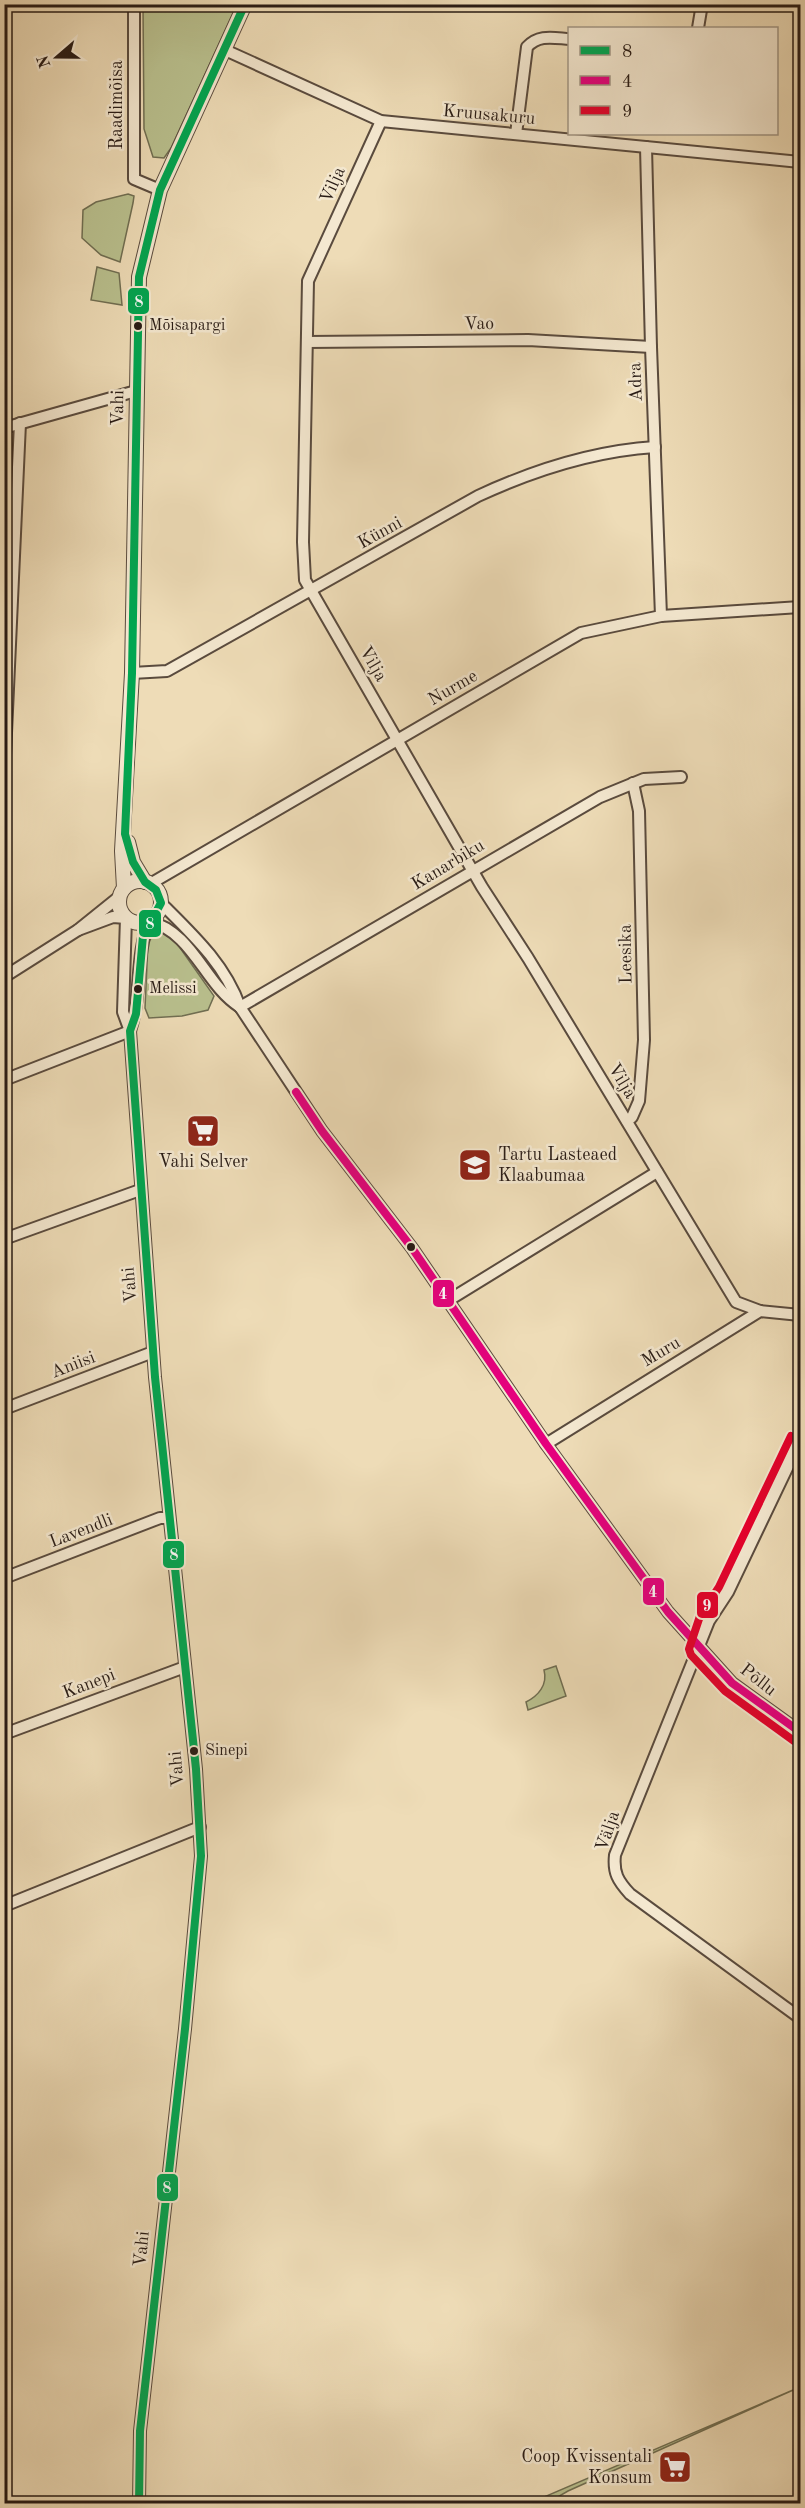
<svg xmlns="http://www.w3.org/2000/svg" width="805" height="2508" viewBox="0 0 805 2508" font-family="'Old Standard TT',serif">
<style>
.green{fill:#b9c08e;stroke:#706e52;stroke-width:1.5}
.lines{fill:none;stroke-linecap:round;stroke-linejoin:round}
.minor-casing{stroke:#5a4b3e;stroke-width:14}
.tertiary-casing{stroke:#5a4b3e;stroke-width:16}
.minor{stroke:#f4e8d0;stroke-width:10}
.tertiary{stroke:#f4e8d0;stroke-width:14}
.bus-1-casing{stroke:#f4e8d0;stroke-width:12}
.bus-2-casing{stroke:#f4e8d0;stroke-width:12}
.bus-3-casing{stroke:#f4e8d0;stroke-width:12}
.bus-1{stroke:#00a651;stroke-width:8}
.bus-2{stroke:#e5007d;stroke-width:8}
.bus-3{stroke:#e4002b;stroke-width:8}
.bus-dot{fill:#281b15;stroke:#f4e8d0;stroke-width:2}
.labels{text-anchor:middle;dominant-baseline:central;stroke-width:5;stroke-linejoin:round;paint-order:stroke}
.bus-label{font-size:16px;fill:#281b15;stroke:#f4e8d0;text-anchor:start}
.street-label{font-size:18px;fill:#281b15;stroke:#f4e8d0}
.poi-label{font-size:18px;fill:#281b15;stroke:#f4e8d0;text-anchor:start}
.line-badge{stroke:#f4e8d0;stroke-width:2}
.badge-label{font-size:16px;text-anchor:middle;font-weight:bold;fill:#fff}
</style>
<rect width="100%" height="100%" fill="#eedcb7"/>
<filter id="stains"><feTurbulence type="fractalNoise" baseFrequency=".00333" numOctaves="4"/><feColorMatrix values="0 0 0 0 .2 0 0 0 0 .09 0 0 0 0 .02 0 0 0 .5 -.17"/></filter>
<radialGradient id="worn" r=".72"><stop offset=".6" stop-color="#630" stop-opacity="0"/><stop offset="1" stop-color="#630" stop-opacity=".3"/></radialGradient>
<g class="green">
<path d="M143 5H237L171 148 164 158 153 157 144 129Z"/>
<path d="M128 194 134 196 133 203 120 262 101 255 82 238 83 210 96 202Z"/>
<path d="M97 267 119 273 122 305 91 300Z"/>
<path d="M161 933 171 935 214 996 208 1010 182 1016 149 1018 145 1008 148 943 153 935Z"/>
<path d="M556 1666 566 1696 528 1710 526 1702C538 1696 548 1685 544 1670Z"/>
<path d="M800 2387 568 2491 554 2499 555 2503H539L537 2500Z"/>
</g>
<g class="lines">
<defs>
<g id="minor">
<path d="M131 4 134 6V179L160 190"/>
<path d="M698 28 702 4"/>
<path d="M225 50 381 121 800 162"/>
<path d="M381 121 308 281 303 542 305 580 482 887 528 958 736 1302 760 1311"/>
<path d="M516 134 527 47C539 34 553 38 570 39"/>
<path d="M646 147 651 347 661 616"/>
<path d="M307 342 528 340 651 347"/>
<path d="M4 428 136 391"/>
<path d="M132 673 167 671 478 496C534 470 592 451 655 447"/>
<path d="M4 777 20 423"/>
<path d="M150 884 581 633 661 616 800 607"/>
<path d="M161 903C192 934 225 964 240 1007L322 1131 412 1248 546 1444 668 1612 732 1683 800 1732"/>
<path d="M78 930 113 917 126 918 123 1012 130 1031 155 1377 196 1769 201 1856 185 2029 140 2431 139 2504"/>
<path d="M4 977 78 930 119 897"/>
<path d="M240 1007 600 797 644 779 681 777"/>
<path d="M130 1031C142 995 135 957 149 921 194 933 204 984 240 1007"/>
<path d="M4 1080 130 1031"/>
<path d="M627 1121 632 1117 639 1101 644 1040 639 811 633 783"/>
<path d="M4 1239 140 1190"/>
<path d="M449 1300 657 1172"/>
<path d="M4 1409 153 1352"/>
<path d="M800 1441 728 1592 709 1621 615 1855C613 1873 618 1881 630 1894L800 2018"/>
<path d="M546 1444 760 1311 800 1315"/>
<path d="M4 1578 160 1518H169"/>
<path d="M4 1734 185 1667"/>
<path d="M4 1906 200 1827"/>
</g>
<g id="tertiary">
<path d="M128 842 133 862 145 882"/>
<circle cx="140" cy="902" r="21"/>
<path d="M124 888 122 851 132 673 139 277 160 190 245 4"/>
</g>
</defs>
<use href="#minor" class="minor-casing"/>
<use href="#tertiary" class="tertiary-casing"/>
<use href="#minor" class="minor"/>
<use href="#tertiary" class="tertiary"/>
<defs>
<path id="bus-1" d="M139 2504 140 2431 185 2029 201 1856 196 1769 155 1377 130 1031 136 1014 143 936 161 903 156 890 145 882 133 862 125 834 132 673 139 277 160 190 245 4"/>
<path id="bus-2" d="M296 1092 322 1131 412 1248 546 1444 668 1612 732 1683 800 1732"/>
<path id="bus-3" d="M791 1436 719 1587 700 1616 689 1649 691 1655 725 1691 794 1741"/>
</defs>
<use href="#bus-1" class="bus-1-casing"/>
<use href="#bus-2" class="bus-2-casing"/>
<use href="#bus-3" class="bus-3-casing"/>
<use href="#bus-1" class="bus-1"/>
<use href="#bus-2" class="bus-2"/>
<use href="#bus-3" class="bus-3"/>
</g>
<defs>
<symbol id="supermarket-square" viewBox="-11 -11 22 22"><rect x="-9" y="-9" width="18" height="18" rx="4" fill="#8f2418" stroke="#f4e8d0"/><path d="M-6-5.5h2.5l.6 2H6L4.5 2H-2.5L-4.4-4H-6ZM-1.5 3.2a1.3 1.3 0 1 0 .1 0ZM3 3.2a1.3 1.3 0 1 0 .1 0Z" fill="#fff"/></symbol>
<symbol id="school-square" viewBox="-11 -11 22 22"><rect x="-9" y="-9" width="18" height="18" rx="4" fill="#8f2418" stroke="#f4e8d0"/><path d="M0-5L7-2L0 1L-7-2ZM-4 1L0 2.5L4 1V4Q0 6-4 4Z" fill="#fff"/></symbol>
</defs>
<g fill-rule="evenodd">
<use href="#supermarket-square" x="184" y="1112" width="38" height="38"/>
<use href="#school-square" x="456" y="1146" width="38" height="38"/>
<use href="#supermarket-square" x="656" y="2448" width="38" height="38"/>
</g>
<g class="bus-dot">
<circle cx="138" cy="326" r="5"/>
<circle cx="138" cy="989" r="5"/>
<circle cx="411" cy="1247" r="5"/>
<circle cx="194" cy="1751" r="5"/>
</g>
<g class="labels">
<g class="bus-label">
<text x="149" y="326">Mõisapargi</text>
<text x="149" y="989">Melissi</text>
<text x="205" y="1751">Sinepi</text>
</g>
<g class="street-label">
<text transform="translate(117 105) rotate(-90)">Raadimõisa</text>
<text transform="translate(489 115) rotate(5)">Kruusakuru</text>
<text transform="translate(333 185) rotate(-66)">Vilja</text>
<text transform="translate(479 324) rotate(-1)">Vao</text>
<text transform="translate(636 382) rotate(-92)">Adra</text>
<text transform="translate(118 408) rotate(-89)">Vahi</text>
<text transform="translate(380 533) rotate(-29)">Künni</text>
<text transform="translate(373 664) rotate(60)">Vilja</text>
<text transform="translate(453 688) rotate(-30)">Nurme</text>
<text transform="translate(448 865) rotate(-31)">Kanarbiku</text>
<text transform="translate(626 954) rotate(-91)">Leesika</text>
<text transform="translate(622 1081) rotate(59)">Vilja</text>
<text transform="translate(130 1285) rotate(-95)">Vahi</text>
<text transform="translate(661 1352) rotate(-31)">Muru</text>
<text transform="translate(73 1365) rotate(-21)">Aniisi</text>
<text transform="translate(81 1531) rotate(-21)">Lavendli</text>
<text transform="translate(758 1680) rotate(38)">Põllu</text>
<text transform="translate(89 1684) rotate(-21)">Kanepi</text>
<text transform="translate(177 1769) rotate(-95)">Vahi</text>
<text transform="translate(608 1831) rotate(-71)">Välja</text>
<text transform="translate(142 2249) rotate(-84)">Vahi</text>
</g>
<g class="poi-label">
<text x="498" y="1155">Tartu Lasteaed<tspan x="498" dy="21">Klaabumaa</tspan></text>
<text x="203" y="1162" text-anchor="middle">Vahi Selver</text>
<text x="652" y="2457" text-anchor="end">Coop Kvissentali<tspan x="652" dy="21">Konsum</tspan></text>
</g>
</g>
<g class="line-badge">
<rect x="127" y="287" width="23" height="28" rx="6" fill="#00a651"/>
<rect x="138" y="909" width="24" height="29" rx="6" fill="#00a651"/>
<rect x="432" y="1279" width="23" height="29" rx="6" fill="#e5007d"/>
<rect x="162" y="1540" width="23" height="29" rx="6" fill="#00a651"/>
<rect x="642" y="1577" width="23" height="29" rx="6" fill="#e5007d"/>
<rect x="696" y="1591" width="23" height="28" rx="6" fill="#e4002b"/>
<rect x="156" y="2173" width="23" height="29" rx="6" fill="#00a651"/>
</g>
<g class="badge-label">
<text x="139" y="307">8</text>
<text x="150" y="929">8</text>
<text x="443" y="1299">4</text>
<text x="174" y="1560">8</text>
<text x="653" y="1597">4</text>
<text x="707" y="1611">9</text>
<text x="167" y="2193">8</text>
</g>
<rect width="805" height="2508" fill="none" stroke="#eedcb7" stroke-width="24"/>
<rect x="6" y="6" width="793" height="2496" fill="none" stroke="#281b15" stroke-width="3"/>
<rect x="12" y="12" width="781" height="2484" fill="none" stroke="#281b15" stroke-width="1.5"/>
<rect x="568" y="27" width="210" height="108" fill="#f4e8d0" stroke="#a29685" stroke-width="1.5"/>
<rect x="580" y="46" width="30" height="9" fill="#00a651" stroke="#a29685" stroke-width="1.5"/>
<text x="622" y="57" font-size="18" fill="#281b15">8</text>
<rect x="580" y="76" width="30" height="9" fill="#e5007d" stroke="#a29685" stroke-width="1.5"/>
<text x="622" y="87" font-size="18" fill="#281b15">4</text>
<rect x="580" y="106" width="30" height="9" fill="#e4002b" stroke="#a29685" stroke-width="1.5"/>
<text x="622" y="117" font-size="18" fill="#281b15">9</text>
<g transform="translate(57 57) rotate(250)" stroke="#f4e8d0" stroke-width="4.5" paint-order="stroke">
<path d="M0-4.5L10 22L0 15L-10 22Z" fill="#281b15"/>
<text y="-9" font-size="16" font-weight="bold" text-anchor="middle" fill="#281b15">N</text>
</g>
<rect width="100%" height="100%" filter="url(#stains)"/>
<rect width="100%" height="100%" fill="url(#worn)"/>
</svg>
